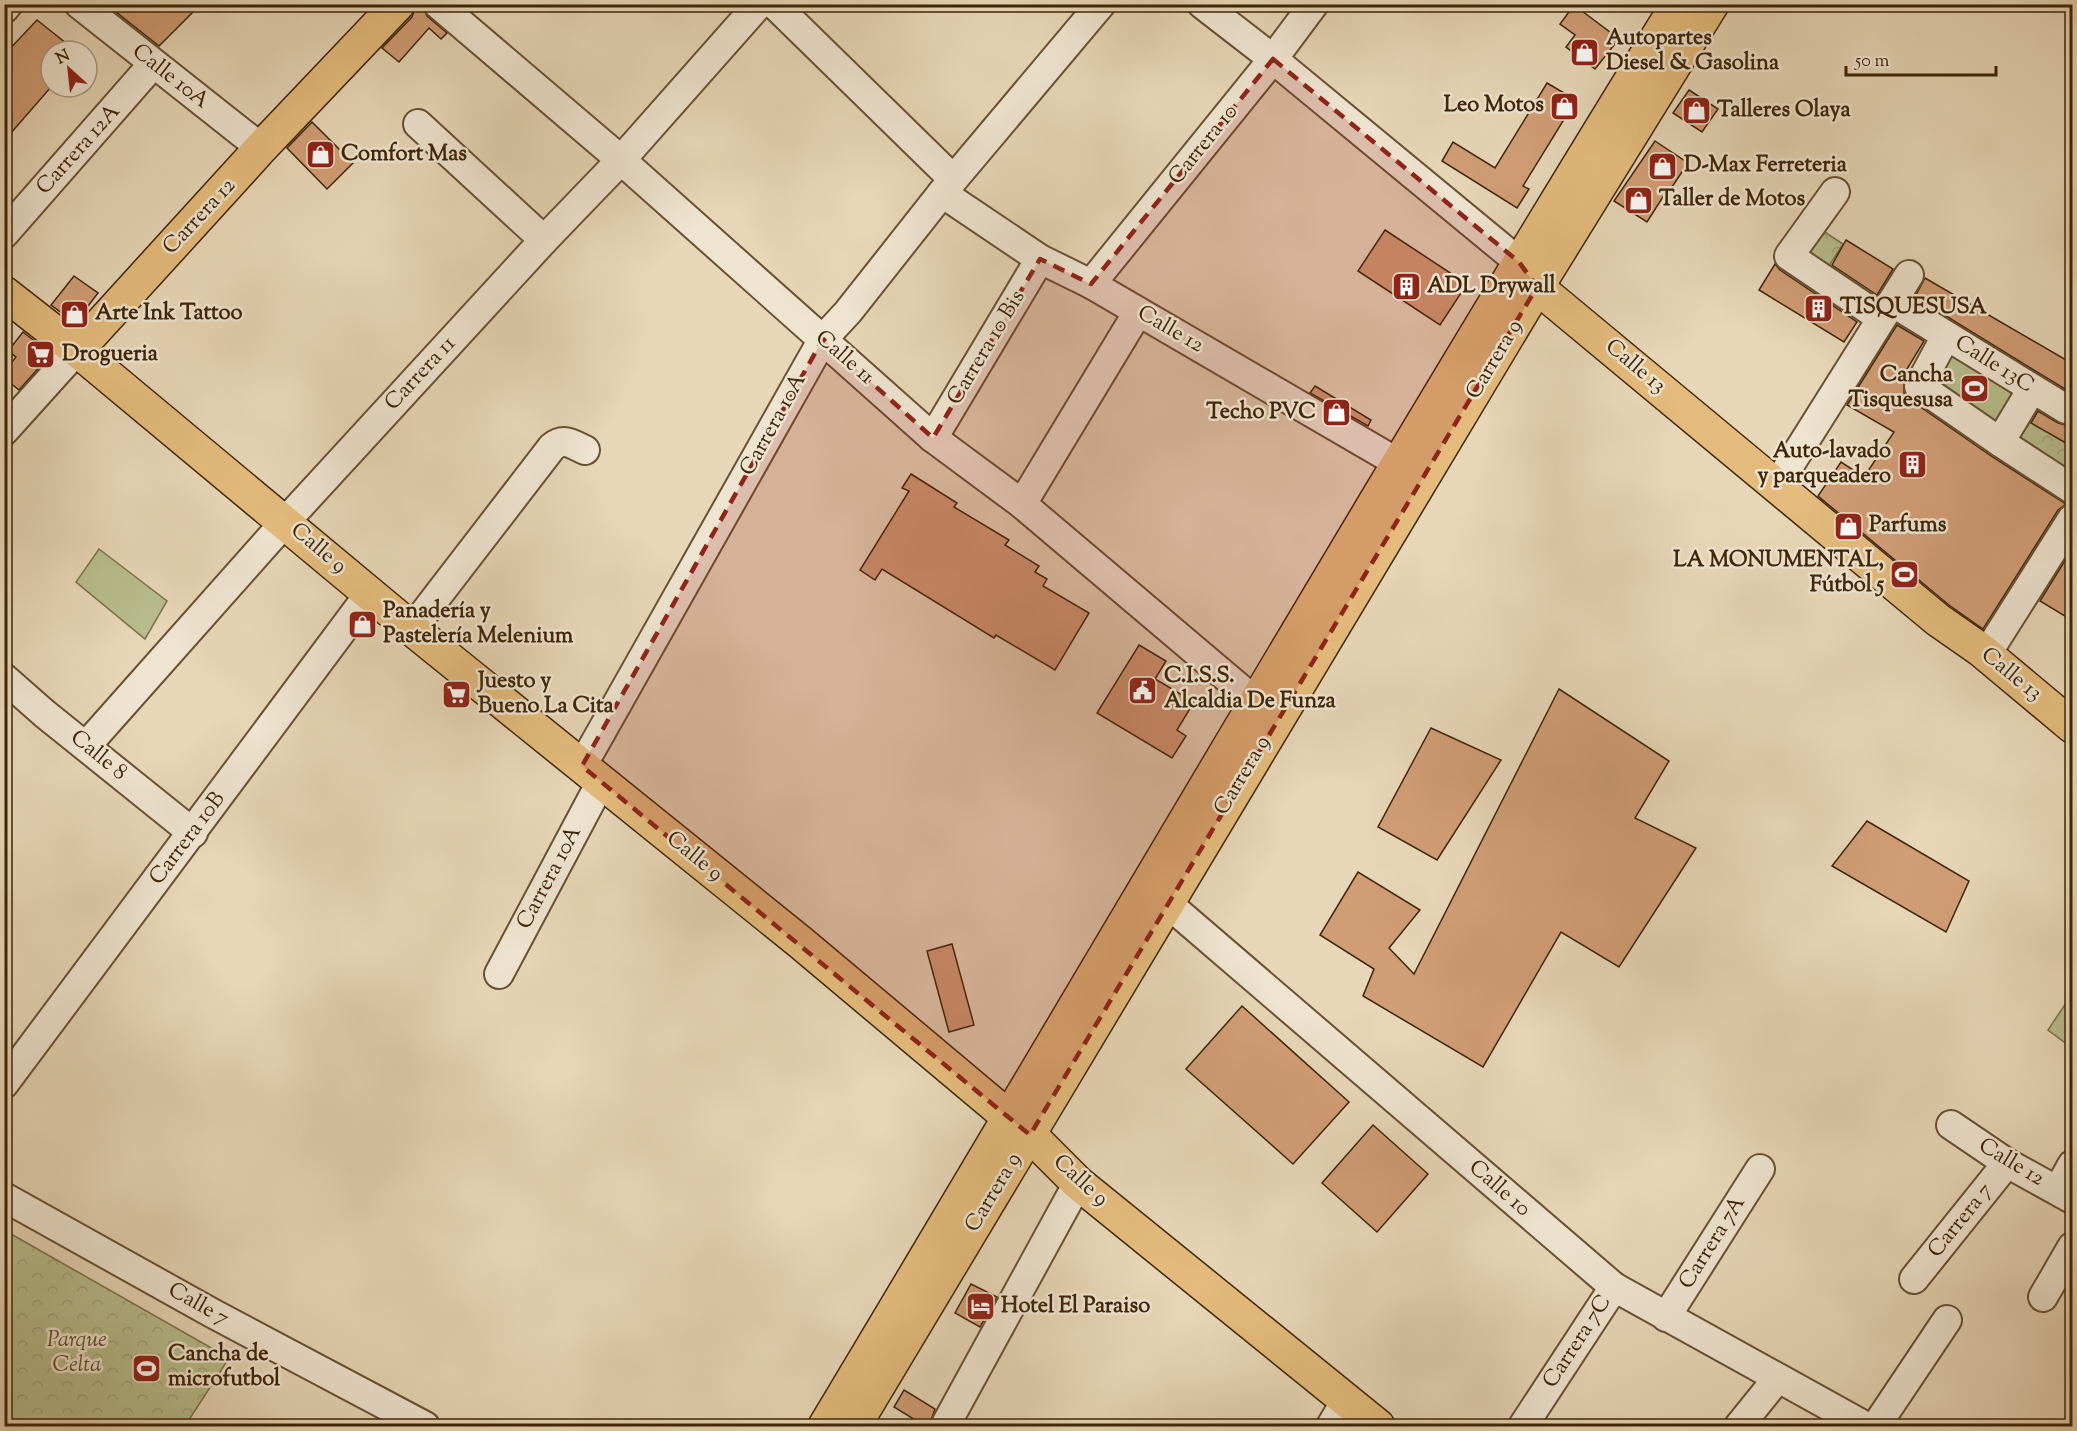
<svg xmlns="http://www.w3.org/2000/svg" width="2077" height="1431" viewBox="0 0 2077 1431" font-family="'Sorts Mill Goudy',serif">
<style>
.grass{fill:#b8bd8d;stroke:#7b714a;stroke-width:1.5}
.park{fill:url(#park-crowns);stroke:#7b714a;stroke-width:1.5}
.building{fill:#d19d75;stroke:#3e2507;stroke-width:1.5}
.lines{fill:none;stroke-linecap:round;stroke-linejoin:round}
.minor-casing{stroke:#685133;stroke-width:32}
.major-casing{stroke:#3e2507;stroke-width:36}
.minor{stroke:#efe4d0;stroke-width:28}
.major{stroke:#e4bb7c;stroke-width:33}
.marked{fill:#8f2418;fill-opacity:0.2;stroke:#8f2418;stroke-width:4.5;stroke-dasharray:12 8;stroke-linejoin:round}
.labels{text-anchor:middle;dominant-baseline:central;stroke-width:5;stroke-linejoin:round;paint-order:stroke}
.poi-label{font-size:22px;font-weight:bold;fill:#3e2507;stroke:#efe4d0;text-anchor:start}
.street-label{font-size:22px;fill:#3e2507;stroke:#efe4d0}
.park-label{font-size:22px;font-style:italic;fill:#5c4b28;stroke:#efe4d0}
</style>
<defs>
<pattern id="park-crowns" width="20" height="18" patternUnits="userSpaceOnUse" patternTransform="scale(1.5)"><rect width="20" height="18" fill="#b8bd8d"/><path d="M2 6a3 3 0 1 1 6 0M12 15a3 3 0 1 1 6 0" fill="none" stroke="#9fa278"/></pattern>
</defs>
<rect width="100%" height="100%" fill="#e7d6b7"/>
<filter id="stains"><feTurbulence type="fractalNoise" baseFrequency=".00333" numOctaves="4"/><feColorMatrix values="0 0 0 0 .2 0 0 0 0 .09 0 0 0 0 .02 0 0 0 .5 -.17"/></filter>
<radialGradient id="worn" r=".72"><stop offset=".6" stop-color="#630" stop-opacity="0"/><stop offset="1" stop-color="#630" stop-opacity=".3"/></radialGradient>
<g class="grass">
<path d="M1950 346 2024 391 1998 433 1925 387Z"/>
<path d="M99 549 167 601 145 639 76 582Z"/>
<path d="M2072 994V1048L2048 1030Z"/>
</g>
<g class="park">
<path d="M1817 227 1843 244 1825 272 1799 255Z"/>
<path d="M2023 417 2072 447V466L2070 470 2072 472V507L2000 452Z"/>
<path d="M4 1230 229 1358 185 1426H5Z"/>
</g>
<g class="building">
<path d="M106 4H201L159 46Z"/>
<path d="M416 4H422L427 16 447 33 441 39 429 28 399 62 382 48 412 17Z"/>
<path d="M1574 5 1619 39 1595 69 1566 47 1575 35 1560 24Z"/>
<path d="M37 20 76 51H51V87L4 141V55Z"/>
<path d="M1547 83 1576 100 1523 186 1529 189 1517 208 1442 161 1453 142 1495 168Z"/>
<path d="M1689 90 1718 109 1702 132 1673 113Z"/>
<path d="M312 122 353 163 327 189 287 148Z"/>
<path d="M1655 141 1688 163 1670 190 1668 189 1647 222 1614 201Z"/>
<path d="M1385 230 1467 284 1440 325 1358 271Z"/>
<path d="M1846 240 1893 269 1877 295 1832 265Z"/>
<path d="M1775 264 1780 270 1857 322 1844 342 1759 290Z"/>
<path d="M74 276 98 293 79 318 70 319 51 305Z"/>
<path d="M1925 278 2073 364V394L1915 297Z"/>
<path d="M1897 325 1924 341 1901 379 1904 381V393L1909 399 1991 456 2066 504 2058 510 1983 629 1949 605 1818 496 1841 462 1864 477 1894 432 1847 405Z"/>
<path d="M23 332 51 354 19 390 4 378V372L16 357 8 351Z"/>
<path d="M1315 386 1371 420 1368 426 1310 393Z"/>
<path d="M2038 411 2058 423 2065 425 2073 424V447L2031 423Z"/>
<path d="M911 474 957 503 954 507 1009 540 1005 545 1039 566 1035 572 1047 579 1043 586 1089 613 1055 670 996 635 994 638 882 569 875 580 860 570 909 491 902 488Z"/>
<path d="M2069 554 2073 556V621L2040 601Z"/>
<path d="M1139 645 1166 661 1155 679 1194 702 1177 730 1186 736 1172 758 1097 713Z"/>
<path d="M1559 689 1669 761 1635 818 1696 848 1619 967 1561 932 1483 1067 1363 996 1374 969 1320 935 1358 872 1420 910 1389 948 1414 974Z"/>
<path d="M1431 728 1501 760 1437 860 1378 827Z"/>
<path d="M1867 821 1969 881 1946 932 1832 866Z"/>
<path d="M952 944 974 1025 949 1032 927 951Z"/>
<path d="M1242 1006 1349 1102 1293 1164 1186 1069Z"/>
<path d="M1373 1125 1428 1174 1377 1232 1322 1183Z"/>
<path d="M971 1284 997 1297 980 1327 955 1313Z"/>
<path d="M904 1390 935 1409 929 1426H925L894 1407Z"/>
</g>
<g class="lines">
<defs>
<g id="minor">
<path d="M79 4 261 148"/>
<path d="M438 4 621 160 933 438 1022 504 1257 703"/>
<path d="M774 4 953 179"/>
<path d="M1202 4 1273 59 1519 262"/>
<path d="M4 9 8 4"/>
<path d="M418 124 544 240"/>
<path d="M1835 192 1789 256 1881 318"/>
<path d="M942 193 1040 259 1091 284 1400 464"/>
<path d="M4 234 153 64"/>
<path d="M1091 284 1273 59 1314 4"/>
<path d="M1892 302 2066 409"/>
<path d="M1946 336 1919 386 2000 442 2072 489"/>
<path d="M4 431 77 350"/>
<path d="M933 438 1040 259"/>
<path d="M2000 442 2032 389"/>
<path d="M1777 485 1909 275"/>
<path d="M1022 504 1138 312"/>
<path d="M412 629 552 447C564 437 572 444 585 450"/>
<path d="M1986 655 2072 519"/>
<path d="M4 678 45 714 193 833"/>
<path d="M86 746 285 522 544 240 621 160 759 4"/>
<path d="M582 766 823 339 848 312 942 193 1101 4"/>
<path d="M1167 903 1614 1287 1865 1426"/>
<path d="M499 974 601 782"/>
<path d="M4 1084 370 593"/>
<path d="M1951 1125 2007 1163 2072 1199"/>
<path d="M2058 1190 2072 1165"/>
<path d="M4 1197 212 1313 425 1426"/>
<path d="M1914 1279 2007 1163"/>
<path d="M2043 1297 2072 1247"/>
<path d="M1666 1317 1760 1169"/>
<path d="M945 1426 1078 1183"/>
<path d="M1331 1426 1347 1399"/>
<path d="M1523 1426 1614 1287"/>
<path d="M1739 1426 1777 1379"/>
<path d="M1876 1426 1947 1320"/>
</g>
<g id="major">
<path d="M1525 271 1537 287 1938 620 1981 650 2072 726"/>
<path d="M4 293 77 350 412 629 800 942 1030 1135 1078 1183 1378 1426"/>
<path d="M77 350 261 148 398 4"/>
<path d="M825 1426C1109 953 1387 474 1678 4"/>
<path d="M854 1426 1537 287 1712 4"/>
</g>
</defs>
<use href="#minor" class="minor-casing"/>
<use href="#major" class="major-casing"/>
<use href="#minor" class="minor"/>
<use href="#major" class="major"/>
</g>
<path class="marked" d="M1273 59 1519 262 1537 287 1030 1135 582 766 823 339 933 438 1040 259 1091 284Z"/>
<defs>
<symbol id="shop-square" viewBox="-11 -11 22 22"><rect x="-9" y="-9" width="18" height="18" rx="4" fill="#8f2418" stroke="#efe4d0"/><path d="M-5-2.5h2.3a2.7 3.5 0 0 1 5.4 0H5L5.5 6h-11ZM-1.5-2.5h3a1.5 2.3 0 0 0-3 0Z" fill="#fff"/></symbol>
<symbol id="building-square" viewBox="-11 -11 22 22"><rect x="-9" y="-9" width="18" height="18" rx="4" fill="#8f2418" stroke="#efe4d0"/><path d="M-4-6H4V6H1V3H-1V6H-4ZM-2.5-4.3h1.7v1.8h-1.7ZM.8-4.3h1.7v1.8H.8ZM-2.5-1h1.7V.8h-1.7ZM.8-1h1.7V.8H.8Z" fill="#fff"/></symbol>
<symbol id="supermarket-square" viewBox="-11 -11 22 22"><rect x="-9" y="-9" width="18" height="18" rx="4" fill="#8f2418" stroke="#efe4d0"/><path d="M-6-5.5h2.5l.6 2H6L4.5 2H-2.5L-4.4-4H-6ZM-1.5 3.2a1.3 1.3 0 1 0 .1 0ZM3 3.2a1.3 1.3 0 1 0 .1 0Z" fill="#fff"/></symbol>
<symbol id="stadium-square" viewBox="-11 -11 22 22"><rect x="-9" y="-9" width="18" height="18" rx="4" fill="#8f2418" stroke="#efe4d0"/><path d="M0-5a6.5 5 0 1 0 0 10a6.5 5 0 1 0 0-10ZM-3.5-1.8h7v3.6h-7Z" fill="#fff"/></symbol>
<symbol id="civic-square" viewBox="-11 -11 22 22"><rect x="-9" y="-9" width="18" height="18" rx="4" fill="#8f2418" stroke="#efe4d0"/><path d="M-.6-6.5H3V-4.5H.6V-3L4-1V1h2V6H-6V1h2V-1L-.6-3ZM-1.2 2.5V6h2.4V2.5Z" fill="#fff"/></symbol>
<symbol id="hotel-square" viewBox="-11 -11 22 22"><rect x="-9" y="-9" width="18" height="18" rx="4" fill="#8f2418" stroke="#efe4d0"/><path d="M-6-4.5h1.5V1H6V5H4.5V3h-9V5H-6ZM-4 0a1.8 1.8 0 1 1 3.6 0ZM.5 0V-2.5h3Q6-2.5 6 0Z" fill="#fff"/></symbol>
</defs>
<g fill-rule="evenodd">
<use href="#shop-square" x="1568" y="36" width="33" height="33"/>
<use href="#shop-square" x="1548" y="90" width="33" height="33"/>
<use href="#shop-square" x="1680" y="94" width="33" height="33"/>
<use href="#shop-square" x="304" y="138" width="33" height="33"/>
<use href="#shop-square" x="1646" y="150" width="33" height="33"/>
<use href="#shop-square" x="1622" y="184" width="33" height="33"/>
<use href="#building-square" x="1390" y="270" width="33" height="33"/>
<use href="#building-square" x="1802" y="292" width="33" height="33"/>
<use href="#shop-square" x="58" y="298" width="33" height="33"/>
<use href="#supermarket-square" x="24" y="338" width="33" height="33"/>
<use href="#stadium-square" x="1958" y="372" width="33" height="33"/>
<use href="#shop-square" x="1320" y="396" width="33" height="33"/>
<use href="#building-square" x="1896" y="448" width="33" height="33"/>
<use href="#shop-square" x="1832" y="510" width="33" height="33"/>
<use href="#stadium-square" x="1888" y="558" width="33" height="33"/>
<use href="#shop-square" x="346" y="608" width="33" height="33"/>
<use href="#civic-square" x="1126" y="674" width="33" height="33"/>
<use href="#supermarket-square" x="440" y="678" width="33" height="33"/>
<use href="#hotel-square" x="964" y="1290" width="33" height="33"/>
<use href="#stadium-square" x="130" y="1352" width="33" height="33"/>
</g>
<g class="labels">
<g class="poi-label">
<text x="1606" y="39">Autopartes<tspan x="1606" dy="25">Diesel &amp; Gasolina</tspan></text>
<text x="1544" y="106" text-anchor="end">Leo Motos</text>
<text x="1717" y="111">Talleres Olaya</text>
<text x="341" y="155">Comfort Mas</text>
<text x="1684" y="166">D-Max Ferreteria</text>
<text x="1659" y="200">Taller de Motos</text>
<text x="1427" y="287">ADL Drywall</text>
<text x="1840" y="308">TISQUESUSA</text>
<text x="95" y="314">Arte Ink Tattoo</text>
<text x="62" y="355">Drogueria</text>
<text x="1953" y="376" text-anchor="end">Cancha<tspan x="1953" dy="25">Tisquesusa</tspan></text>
<text x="1316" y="413" text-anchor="end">Techo PVC</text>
<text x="1891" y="452" text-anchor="end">Auto-lavado<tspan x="1891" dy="25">y parqueadero</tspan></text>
<text x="1869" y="526">Parfums</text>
<text x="1884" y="561" text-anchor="end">LA MONUMENTAL,<tspan x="1884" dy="25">Fútbol 5</tspan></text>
<text x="383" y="612">Panadería y<tspan x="383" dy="25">Pastelería Melenium</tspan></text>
<text x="1164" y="677">C.I.S.S.<tspan x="1164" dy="25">Alcaldia De Funza</tspan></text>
<text x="478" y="682">Juesto y<tspan x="478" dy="25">Bueno La Cita</tspan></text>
<text x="1001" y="1307">Hotel El Paraiso</text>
<text x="168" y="1355">Cancha de<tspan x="168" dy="25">microfutbol</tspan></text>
</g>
<g class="street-label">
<text transform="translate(170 77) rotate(38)">Calle 10A</text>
<text transform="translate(1204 145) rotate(-51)">Carrera 10</text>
<text transform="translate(79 150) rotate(-48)">Carrera 12A</text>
<text transform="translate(200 217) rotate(-47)">Carrera 12</text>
<text transform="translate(1170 330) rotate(30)">Calle 12</text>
<text transform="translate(987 348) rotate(-59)">Carrera 10 Bis</text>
<text transform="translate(844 358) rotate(41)">Calle 11</text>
<text transform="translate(1495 360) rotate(-59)">Carrera 9</text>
<text transform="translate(1994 365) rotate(32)">Calle 13C</text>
<text transform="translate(1635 367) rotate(40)">Calle 13</text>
<text transform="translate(421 374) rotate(-47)">Carrera 11</text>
<text transform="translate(774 425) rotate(-61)">Carrera 10A</text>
<text transform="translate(318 549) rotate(40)">Calle 9</text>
<text transform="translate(2011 675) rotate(39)">Calle 13</text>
<text transform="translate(98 756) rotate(39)">Calle 8</text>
<text transform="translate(1243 776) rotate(-59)">Carrera 9</text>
<text transform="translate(188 839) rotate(-53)">Carrera 10B</text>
<text transform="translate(694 857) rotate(39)">Calle 9</text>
<text transform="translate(550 878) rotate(-62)">Carrera 10A</text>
<text transform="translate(2011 1163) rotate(31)">Calle 12</text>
<text transform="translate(1080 1181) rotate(42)">Calle 9</text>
<text transform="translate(1499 1189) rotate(41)">Calle 10</text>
<text transform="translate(994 1193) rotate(-59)">Carrera 9</text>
<text transform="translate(1961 1221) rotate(-51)">Carrera 7</text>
<text transform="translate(1713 1243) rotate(-58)">Carrera 7A</text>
<text transform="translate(198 1305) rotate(29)">Calle 7</text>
<text transform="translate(1578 1342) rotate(-57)">Carrera 7C</text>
</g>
<g class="park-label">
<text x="77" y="1341">Parque<tspan x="77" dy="25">Celta</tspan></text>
</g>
</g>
<rect width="2077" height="1431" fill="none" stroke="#e7d6b7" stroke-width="24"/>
<rect x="6" y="6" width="2065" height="1419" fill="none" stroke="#3e2507" stroke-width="3"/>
<rect x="12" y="12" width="2053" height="1407" fill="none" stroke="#3e2507" stroke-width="1.5"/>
<g transform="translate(69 69) rotate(333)"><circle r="28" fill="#efe4d0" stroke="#a89880" stroke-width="1.5"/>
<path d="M0-4.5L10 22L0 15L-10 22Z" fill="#8f2418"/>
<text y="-9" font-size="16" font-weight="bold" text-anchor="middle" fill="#3e2507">N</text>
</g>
<path d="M1846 66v9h150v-9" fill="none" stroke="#3e2507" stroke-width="3"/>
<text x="1855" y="66" font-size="18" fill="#3e2507" stroke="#efe4d0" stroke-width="4.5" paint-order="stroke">50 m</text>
<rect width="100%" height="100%" filter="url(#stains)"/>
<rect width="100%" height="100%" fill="url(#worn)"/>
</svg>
